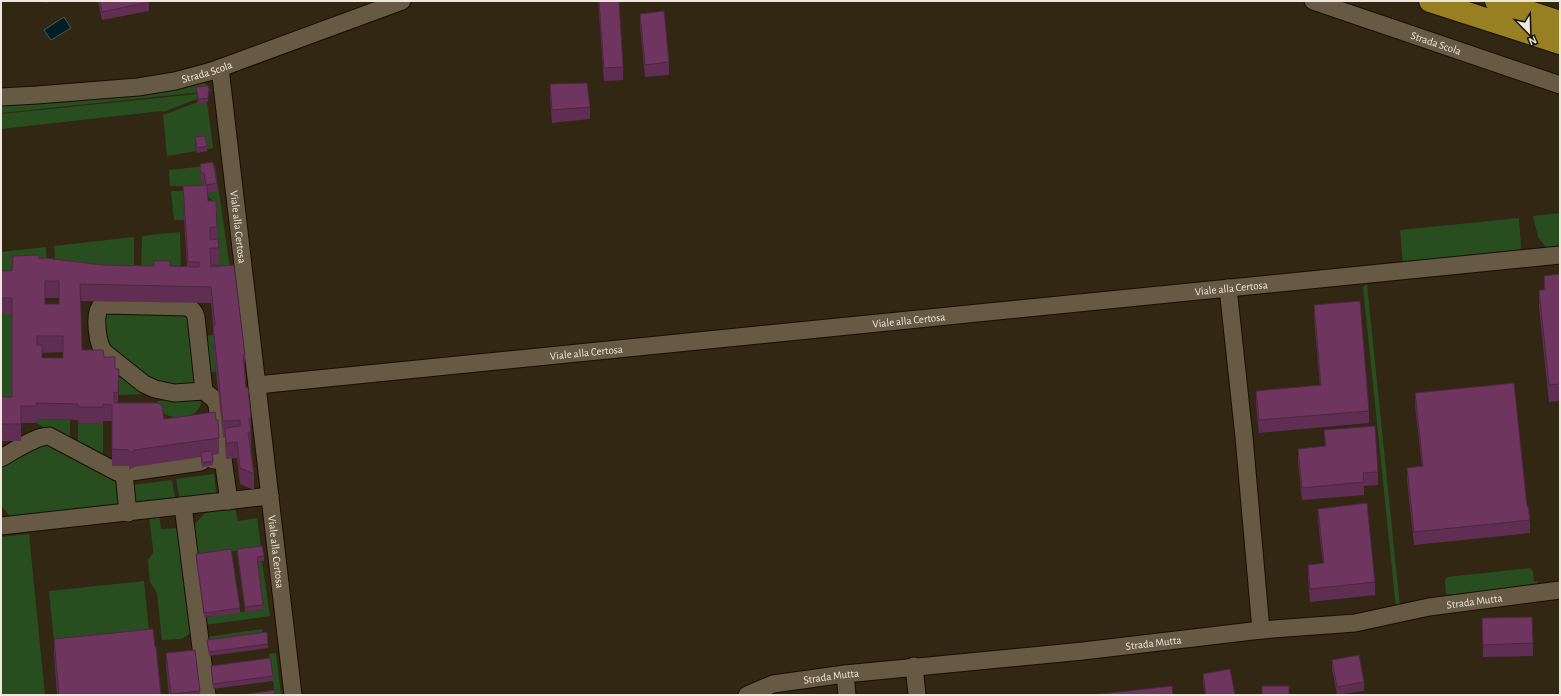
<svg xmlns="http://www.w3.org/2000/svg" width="1561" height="696" viewBox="0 0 1561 696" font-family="'Alegreya Sans',sans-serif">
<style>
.green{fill:#284e20}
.water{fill:#001e24;stroke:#475a5b}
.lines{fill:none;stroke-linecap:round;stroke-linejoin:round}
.minor-casing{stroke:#190f00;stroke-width:19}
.highway-casing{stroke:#190f00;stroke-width:24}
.minor{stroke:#665a44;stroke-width:17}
.highway{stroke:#968021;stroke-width:22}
.wall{fill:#5f2e52;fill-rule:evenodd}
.shaded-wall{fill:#4d2642}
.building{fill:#6e365f;stroke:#4d2642;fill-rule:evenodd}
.labels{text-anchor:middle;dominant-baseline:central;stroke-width:3;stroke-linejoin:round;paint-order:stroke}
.street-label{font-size:11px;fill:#eee7db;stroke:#151008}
</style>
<rect width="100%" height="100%" fill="#312713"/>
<g class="green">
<path d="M202 82 207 85 211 91 1 113V102Z"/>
<path d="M197 94V99L163 112 162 111 1 129V114Z"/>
<path d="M198 102V103L207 102 213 148 207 149 195 142 196 151 167 156 163 115Z"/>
<path d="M215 165 232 282 215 283 210 265 218 264 212 200 198 189 197 186H170L169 170Z"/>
<path d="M171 191H192L183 202 184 220H174Z"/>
<path d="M1560 213V250L1549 251 1538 237 1533 216Z"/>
<path d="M1519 218 1521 246 1520 251 1403 265 1400 230Z"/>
<path d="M180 232 181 276 141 275 142 236Z"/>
<path d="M134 237V276L56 271 54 246Z"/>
<path d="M46 247 47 267 12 268V284L2 282 1 252Z"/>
<path d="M1367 284 1400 607 1396 608 1363 287Z"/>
<path d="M106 310 188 312 200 384 170 385 152 380 108 349 105 342Z"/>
<rect x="1" y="314" width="11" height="100"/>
<path d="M214 335 213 342 216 372 206 373 202 336Z"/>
<path d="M115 374 121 375 143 391V394L119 395V386Z"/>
<path d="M201 398C204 422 159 425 157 401Z"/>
<path d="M36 419 70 420V442L36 423Z"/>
<path d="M78 423 103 424V461L78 446Z"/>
<path d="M42 440 113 478 118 486 121 508 13 520 1 505V463Z"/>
<path d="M214 474 216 491 215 495 180 501 176 479Z"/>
<path d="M172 480 176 502 135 507 132 485Z"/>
<path d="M235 508 238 521 257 518 261 548 195 556 193 529 194 525 205 513Z"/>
<path d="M149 516H159L161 529 179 528 184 590 188 596 191 633 181 639 162 640 157 593 150 582 148 560 153 553V549Z"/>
<path d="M29 534 45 695H1V537Z"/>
<path d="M262 561 270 616 205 625 204 617 263 609 257 562Z"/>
<path d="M1530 568 1533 571 1534 582 1538 581 1536 586 1451 599 1450 594 1446 595 1445 580 1447 577Z"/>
<path d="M144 581 149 631 54 641 49 591Z"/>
<path d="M262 629 263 637 207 645 206 637Z"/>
<path d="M276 653 281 695H275L269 654Z"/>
</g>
<path class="water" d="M64 17 71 28 51 40 44 30Z"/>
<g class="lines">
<defs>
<g id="minor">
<path id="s1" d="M1313 1 1560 85"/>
<path id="s2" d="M220 68 293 695"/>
<path id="s3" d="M1 97 37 95 138 87 175 81 212 71 402 1"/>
<path d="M1228 288 1244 437 1261 630"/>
<path id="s4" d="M257 385 1560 255"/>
<path d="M204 391 196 317C195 312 192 309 187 307L105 305 100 307C94 316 97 345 105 353L144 384 155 389 174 393 204 391 214 399 217 405 223 459"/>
<path d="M1 458C14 451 35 436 49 436L117 472 124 473"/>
<path d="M213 460 223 459 229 501"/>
<path d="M183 506 207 695"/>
<path d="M128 513 124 473 201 462"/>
<path d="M1 526 270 496"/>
<path d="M914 666 917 695"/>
<path d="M845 674 847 695"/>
<path id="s5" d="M747 695 773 684 845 674 1083 651 1261 630 1355 623 1429 607 1560 590"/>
</g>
<g id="highway">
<path d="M1430 1 1560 43"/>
<path d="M1496 1 1560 22"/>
</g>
</defs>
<use href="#minor" class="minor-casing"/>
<use href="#highway" class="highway-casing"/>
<use href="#minor" class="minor"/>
<use href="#highway" class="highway"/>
</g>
<g class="wall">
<path d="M98 1H149V11L102 20Z"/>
<path d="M598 1H619L623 67V80L604 81Z"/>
<path d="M640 14 669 62V75L645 77 640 26Z"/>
<path d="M550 84 590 107V119L552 123 550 97Z"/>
<path d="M209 86 208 102 198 104 196 87Z"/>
<path d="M195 137 207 146V151L197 153 195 142Z"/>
<path d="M200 164 217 183V191L207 193 208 201 217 227V239L219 248V264L211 265V267L245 355V371L246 388 251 418V448L254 474V490L240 484 237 458 228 459 226 458 225 444V437L223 438 213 342V325L211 303 81 301 82 350 104 357 115 369H119L118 403 164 419 216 420 219 438V454L213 455V465L202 467 201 457 134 467V468L129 469V466H112V421H103V424L78 423V420L36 419V423H21V441H1V397H12V314H1V271H12L39 259 102 265 187 266 183 203V186H204V181L201 182 200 172ZM45 298H59V304H45ZM63 352V358H42V353Z"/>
<path d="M1560 274V401L1549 402 1539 307V290H1544V276Z"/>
<path d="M1314 305 1369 411V423L1259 433 1256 404V391L1320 386 1314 317Z"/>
<path d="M1415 393 1527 506 1530 520V533L1414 545 1407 480V468L1422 466 1415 406Z"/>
<path d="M1324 430 1378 472V485L1364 486V495L1302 500 1298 462V449L1325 447Z"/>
<path d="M1318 509 1375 582V595L1310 602 1308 577V565L1323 563 1318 521Z"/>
<path d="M237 549 264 556V561L257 562 263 605V609L245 612 237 553Z"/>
<path d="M196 554 240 608V613L204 617 196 558Z"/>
<path d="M1482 618 1533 643V656L1483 657Z"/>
<path d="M54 639 155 647 161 695H57L54 655Z"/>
<path d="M207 640 268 644V648L209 656Z"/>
<path d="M166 653 200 691V695H169L166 666Z"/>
<path d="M1332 660 1364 682V691L1337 695 1332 669Z"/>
<path d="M211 666 273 676V681L213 689Z"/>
<path d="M1203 674 1235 695H1205L1203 683Z"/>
</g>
<path class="shaded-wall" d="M46 1H53L46 3Z"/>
<g class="building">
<path d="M100 1H149V2L102 12Z"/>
<path d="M599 1H619L623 67 604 68Z"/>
<path d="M664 11 669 62 645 65 640 14Z"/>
<path d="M587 83 590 107 552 110 550 84Z"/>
<path d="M209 86 208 98 198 99 196 87Z"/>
<path d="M205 136 207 146 197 148 195 137Z"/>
<path d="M213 162 217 183 206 185 204 173H201L200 164Z"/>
<path d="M207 185 208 201H216L217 227H210V240L218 239 219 248H210L211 267 234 265 245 355H243L246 388 248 387 251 418H249L251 432H248L254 474 240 468 237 442 228 443 226 441 225 428 240 426V420L223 421 213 325H215L211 287 80 284 82 350H103L104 357H115V369H119L118 393 114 392V403H158L162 406 164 419 215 412 216 420H218L219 438 134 450V452H129V450L112 449V405L103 404V407H78V404L36 403V406H21V424H1V397H12V298H1V271H12L13 256 39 255V259L45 258 102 265 154 266V261H170V266L199 267V262H188L183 186ZM45 281H59V304H45ZM37 336H63V358H42V345H37Z"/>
<path d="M1560 274V384L1549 385 1539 290H1545L1544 276Z"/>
<path d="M1360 301 1369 411 1259 420 1256 391 1321 385 1314 305Z"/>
<path d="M1514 383 1527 506H1528L1530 520 1414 532 1407 468 1423 466 1415 393Z"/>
<path d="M1375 426 1378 472 1363 473 1364 482 1302 488 1298 449 1326 446 1324 430Z"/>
<path d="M212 451 213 461 202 463 201 452Z"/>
<path d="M1367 503 1375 582 1310 589 1308 565 1324 563 1318 509Z"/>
<path d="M262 546 264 556 257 557 263 605 245 607 237 549Z"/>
<path d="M231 549 240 608 204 613 196 554Z"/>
<path d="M1532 617 1533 643 1483 645 1482 618Z"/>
<path d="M153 629 155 647H156L161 695H59L54 639Z"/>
<path d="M267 632 268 644 209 652 207 640Z"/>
<path d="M195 650 200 691 171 694 166 653Z"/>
<path d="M1359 655 1364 682 1337 687 1332 660Z"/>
<path d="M270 658 273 676 213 684 211 666Z"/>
<path d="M1230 669 1235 695H1206L1203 674Z"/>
<path d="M1172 686 1173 695H1092Z"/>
<rect x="1262" y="686" width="27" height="9"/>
<path d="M275 690V695H240Z"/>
</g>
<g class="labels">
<g class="street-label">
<text stroke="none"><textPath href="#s1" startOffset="130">Strada Scola</textPath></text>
<text stroke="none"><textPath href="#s3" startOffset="208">Strada Scola</textPath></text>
<text stroke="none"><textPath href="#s2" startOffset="160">Viale alla Certosa</textPath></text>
<text stroke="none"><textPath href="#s4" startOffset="979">Viale alla Certosa</textPath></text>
<text stroke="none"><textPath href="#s4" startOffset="655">Viale alla Certosa</textPath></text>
<text stroke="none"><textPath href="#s4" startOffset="331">Viale alla Certosa</textPath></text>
<text stroke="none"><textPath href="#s2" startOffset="487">Viale alla Certosa</textPath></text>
<text stroke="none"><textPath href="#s5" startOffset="735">Strada Mutta</textPath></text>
<text stroke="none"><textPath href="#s5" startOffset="411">Strada Mutta</textPath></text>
<text stroke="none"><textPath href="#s5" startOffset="87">Strada Mutta</textPath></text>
</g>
</g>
<rect width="1561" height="696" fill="none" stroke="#eee7db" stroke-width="4"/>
<g transform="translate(1529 32) rotate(157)" stroke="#151008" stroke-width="3" paint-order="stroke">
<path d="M0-3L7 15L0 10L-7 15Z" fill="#eee7db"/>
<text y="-6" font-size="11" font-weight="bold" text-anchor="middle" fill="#eee7db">N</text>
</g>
</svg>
